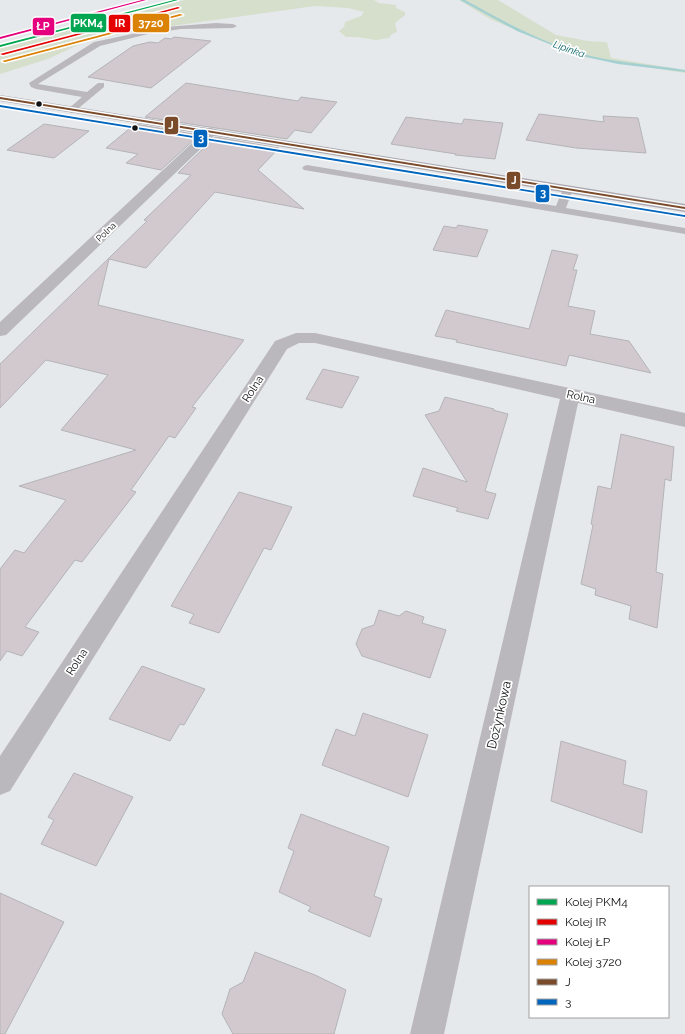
<svg xmlns="http://www.w3.org/2000/svg" width="685" height="1034" viewBox="0 0 685 1034" font-family="Raleway,sans-serif">
<style>
.green{fill:#d6dfcc}
.lines{fill:none;stroke-linecap:round;stroke-linejoin:round}
.stream{fill:#a4d0d2;fill-rule:evenodd}
.building{fill:#d1c9ce;stroke:#b4b4b6}
.service{fill:#bab8bd;fill-rule:evenodd}
.minor{fill:#bab8bd;fill-rule:evenodd}
.primary{fill:#aaa7ae;fill-rule:evenodd}
.bus-1-casing{stroke:#fff;stroke-width:3}
.bus-2-casing{stroke:#fff;stroke-width:3}
.bus-1{fill:#7a4b2a;fill-rule:evenodd}
.bus-2{fill:#0065bd;fill-rule:evenodd}
.rail-1-casing{stroke:#fff;stroke-width:3}
.rail-2-casing{stroke:#fff;stroke-width:3}
.rail-3-casing{stroke:#fff;stroke-width:3}
.rail-4-casing{stroke:#fff;stroke-width:3}
.rail-1{fill:#00a651;fill-rule:evenodd}
.rail-2{fill:#e50000;fill-rule:evenodd}
.rail-3{fill:#e5007d;fill-rule:evenodd}
.rail-4{fill:#db8103;fill-rule:evenodd}
.bus-dot{fill:#111214;stroke:#fff;stroke-width:1.5}
.labels{text-anchor:middle;dominant-baseline:central;stroke-width:3.5;stroke-linejoin:round;paint-order:stroke}
.far-street-label{font-size:9px;fill:#111214;stroke:#fff}
.far-water-label{font-size:10px;font-style:italic;fill:#005e61;stroke:#fff}
.street-label{font-size:11px;fill:#111214;stroke:#fff}
.near-street-label{font-size:13px;fill:#111214;stroke:#fff}
.line-badge{stroke:#fff;stroke-width:1.5}
.badge-label{font-size:11px;text-anchor:middle;font-weight:bold;fill:#fff}
</style>
<rect width="100%" height="100%" fill="#e6e9ec"/>
<g class="green">
<path d="M185 0H374L379 3 396 5V8L405 12V15L395 23 397 32 392 34 389 38 376 40 357 37H346L339 31 344 27 345 22 361 16 364 12 348 8 315 6 129 32 82 43 48 59 0 74V48Z"/>
<path d="M459 0H498L556 35 588 41 607 42 611 58 685 70V73L577 56 490 19Z"/>
</g>
<g class="lines">
<path class="stream" d="M460 0H465C505 22 546 45 591 56 622 63 654 65 685 70V72L618 64 577 55 517 31Z"/>
</g>
<g class="building">
<path d="M174 37 211 41 151 88 88 77 133 46 150 42 158 43 165 38 171 39Z"/>
<path d="M186 83 298 101 301 97 337 102 311 133 295 130 287 139 145 117Z"/>
<path d="M539 114 604 122 603 116 638 118 646 153 576 148 526 140Z"/>
<path d="M406 117 462 124 464 119 503 123 495 159 455 155 456 154 391 144Z"/>
<path d="M44 124 89 131 54 158 7 150Z"/>
<path d="M135 124 199 135 161 170 126 163 138 154 106 148Z"/>
<path d="M215 137 279 148 258 170 304 209 215 192 146 268 109 259 98 305 244 340 192 407 196 408 175 438 169 436 131 490 136 492 82 562 75 560 25 627 39 632 22 656 7 651 0 661V569L15 550 24 553 66 500 19 486 136 450 61 430 108 375 46 360 0 408V364L147 221 144 220 191 175 178 173Z"/>
<path d="M458 225 488 230 477 257 433 250 444 226 456 228Z"/>
<path d="M552 250 578 255 573 270H577L568 306 595 311 590 334 629 341 651 373 569 355 566 366 456 342 457 340 435 336 446 310 529 329Z"/>
<path d="M323 369 359 377 342 408 306 399Z"/>
<path d="M445 397 494 409 493 410 508 414 485 491 496 494 488 519 456 511 458 508 413 496 423 468 467 482 425 415 439 411Z"/>
<path d="M621 434 674 447 671 481 665 479 656 572 663 574 657 628 629 619 631 606 595 595 596 589 581 584 593 525 591 524 598 486 611 489Z"/>
<path d="M239 492 292 507 271 550 264 548 219 633 189 623 194 614 171 606Z"/>
<path d="M379 610 399 616 406 611 424 617 422 623 446 630 430 678 362 656 356 644 362 629 374 625Z"/>
<path d="M142 666 205 689 184 725 180 724 170 741 109 719Z"/>
<path d="M363 713 428 735 408 797 322 765 336 729 355 736Z"/>
<path d="M561 741 626 761 623 784 647 791 642 833 551 801Z"/>
<path d="M74 773 133 797 96 866 41 844 54 820 48 817Z"/>
<path d="M301 814 389 847 374 896 382 899 370 937 308 911 311 907 279 892 294 851 288 848Z"/>
<path d="M0 893 64 922 5 1034H0Z"/>
<path d="M255 952 315 975 346 990 334 1034H233L222 1014 230 989 243 982Z"/>
</g>
<g class="lines">
<g class="service">
<path d="M216 23 233 24 237 26 233 28 181 29 148 34 100 46 38 84 87 92 98 83H104V87L74 112 71 113 67 110 82 97 36 89 31 87 29 83 94 42 165 27Z"/>
<path d="M307 165 556 206 563 189 568 186 573 189 566 208 685 228V234L304 170 302 168 304 166Z"/>
</g>
<g class="minor">
<path d="M211 128 215 129 217 132 215 135 6 335 0 336V322L207 129Z"/>
<path d="M296 333H315L685 413V427L578 403 444 1034H410L560 399 315 343H299L287 349 10 791 0 795V756L275 341Z"/>
</g>
<path class="primary" d="M0 95 685 204V212L0 101Z"/>
<defs>
<path id="bus-1" d="M0 97 685 207V209L0 99Z"/>
<path id="bus-2" d="M0 105 684 215H685V217L0 107Z"/>
</defs>
<use href="#bus-1" class="bus-1-casing"/>
<use href="#bus-2" class="bus-2-casing"/>
<use href="#bus-1" class="bus-1"/>
<use href="#bus-2" class="bus-2"/>
<defs>
<path id="rail-1" d="M174 0H178L0 47V45Z"/>
<path id="rail-2" d="M178 7 180 8 3 55 0 54Z"/>
<path id="rail-3" d="M142 0H146L0 39V37Z"/>
<path id="rail-4" d="M180 14 183 15 5 62 2 61Z"/>
</defs>
<use href="#rail-1" class="rail-1-casing"/>
<use href="#rail-2" class="rail-2-casing"/>
<use href="#rail-3" class="rail-3-casing"/>
<use href="#rail-4" class="rail-4-casing"/>
<use href="#rail-1" class="rail-1"/>
<use href="#rail-2" class="rail-2"/>
<use href="#rail-3" class="rail-3"/>
<use href="#rail-4" class="rail-4"/>
</g>
<g class="bus-dot">
<circle cx="39" cy="104" r="3.5"/>
<circle cx="135" cy="128" r="3.5"/>
</g>
<g class="labels">
<g class="far-street-label">
<text transform="translate(106 232) rotate(-43)">Polna</text>
</g>
<g class="far-water-label">
<text transform="translate(569 49) rotate(19)">Lipinka</text>
</g>
<g class="street-label">
<text transform="translate(253 389) rotate(-57)">Rolna</text>
<text transform="translate(581 397) rotate(12)">Rolna</text>
<text transform="translate(77 662) rotate(-57)">Rolna</text>
</g>
<g class="near-street-label">
<text transform="translate(499 715) rotate(-77)">Dożynkowa</text>
</g>
</g>
<g class="line-badge">
<rect x="132" y="13" width="38" height="20" rx="4" fill="#db8103"/>
<rect x="70" y="13" width="37" height="20" rx="4" fill="#00a651"/>
<rect x="108" y="14" width="23" height="19" rx="4" fill="#e50000"/>
<rect x="32" y="17" width="23" height="19" rx="4" fill="#e5007d"/>
<rect x="164" y="116" width="15" height="19" rx="4" fill="#7a4b2a"/>
<rect x="193" y="129" width="15" height="19" rx="4" fill="#0065bd"/>
<rect x="506" y="171" width="15" height="19" rx="4" fill="#7a4b2a"/>
<rect x="535" y="184" width="15" height="19" rx="4" fill="#0065bd"/>
</g>
<g class="badge-label">
<text x="151" y="27">3720</text>
<text x="88" y="27">PKM4</text>
<text x="120" y="27">IR</text>
<text x="43" y="30">ŁP</text>
<text x="171" y="129">J</text>
<text x="201" y="142">3</text>
<text x="514" y="184">J</text>
<text x="543" y="197">3</text>
</g>
<rect x="529" y="886" width="140" height="132" fill="#ffffff" stroke="#a0a0a1"/>
<rect x="537" y="899" width="20" height="6" fill="#00a651" stroke="#a0a0a1"/>
<text x="565" y="906" font-size="12" fill="#111214">Kolej PKM4</text>
<rect x="537" y="919" width="20" height="6" fill="#e50000" stroke="#a0a0a1"/>
<text x="565" y="926" font-size="12" fill="#111214">Kolej IR</text>
<rect x="537" y="939" width="20" height="6" fill="#e5007d" stroke="#a0a0a1"/>
<text x="565" y="946" font-size="12" fill="#111214">Kolej ŁP</text>
<rect x="537" y="959" width="20" height="6" fill="#db8103" stroke="#a0a0a1"/>
<text x="565" y="966" font-size="12" fill="#111214">Kolej 3720</text>
<rect x="537" y="979" width="20" height="6" fill="#7a4b2a" stroke="#a0a0a1"/>
<text x="565" y="986" font-size="12" fill="#111214">J</text>
<rect x="537" y="999" width="20" height="6" fill="#0065bd" stroke="#a0a0a1"/>
<text x="565" y="1006" font-size="12" fill="#111214">3</text>
</svg>
